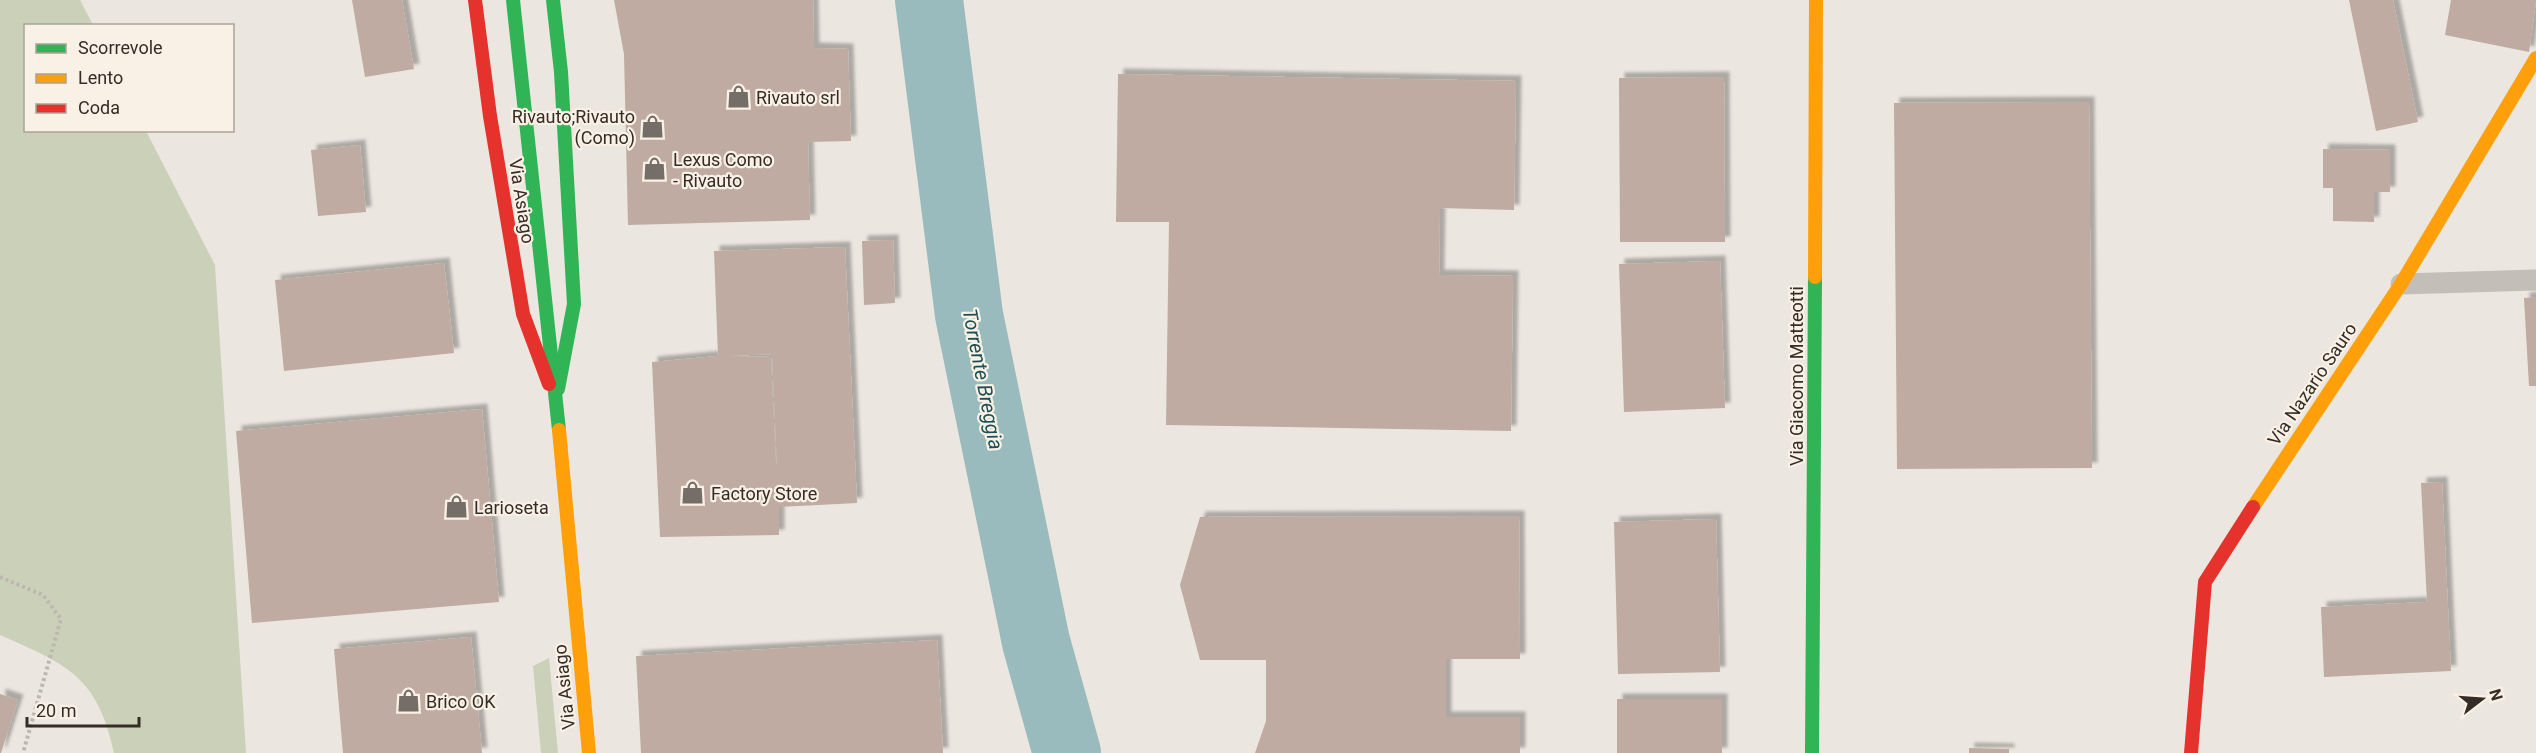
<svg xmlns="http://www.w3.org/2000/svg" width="2536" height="753" viewBox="0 0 2536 753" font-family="Roboto,sans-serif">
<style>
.green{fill:#cbd1b8}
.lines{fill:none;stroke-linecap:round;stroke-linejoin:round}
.river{stroke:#9abbbd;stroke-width:68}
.building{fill:#bfaba1;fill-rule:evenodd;filter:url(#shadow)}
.path{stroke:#bdb7b1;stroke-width:4;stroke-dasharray:3 3;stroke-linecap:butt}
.lane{stroke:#c4beb8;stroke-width:21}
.fast{stroke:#30b455;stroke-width:14}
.slow{stroke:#ff9f0a;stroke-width:14}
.jam{stroke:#e5322d;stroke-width:14}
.labels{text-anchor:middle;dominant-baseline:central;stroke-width:4.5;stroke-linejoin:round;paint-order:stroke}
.poi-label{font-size:18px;fill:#352c27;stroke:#f9f1e5;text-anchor:start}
.street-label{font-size:18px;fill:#352c27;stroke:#f9f1e5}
.water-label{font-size:20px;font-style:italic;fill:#1c4f56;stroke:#f9f1e5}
</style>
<defs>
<filter id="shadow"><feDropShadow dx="5.5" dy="-5.5" stdDeviation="1.5" flood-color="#0004"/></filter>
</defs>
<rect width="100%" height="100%" fill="#ebe6df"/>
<g class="green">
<path d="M0 0H80L93 25 26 26V130L146 131 215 265 246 753H114C98 676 66 664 0 635Z"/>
<path d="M549 658 558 753H541L533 666Z"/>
</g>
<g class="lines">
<path class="river" d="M929 0 969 315 1036 642 1067 753"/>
</g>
<g class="building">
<path d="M352 0H402L414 69 365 77Z"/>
<path d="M614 0H813L814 48 848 49 851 141 808 142 810 220 628 225 624 54Z"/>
<path d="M2349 0H2393L2418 122 2376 131Z"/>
<path d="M2451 0H2536L2529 52 2445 35Z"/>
<path d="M1118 74 1516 81 1514 210 1440 208 1439 275 1513 276 1511 431 1166 425 1169 222H1116Z"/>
<path d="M1724 77 1725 242H1620L1619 78Z"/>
<path d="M2089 102 2092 468 1897 469 1894 103Z"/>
<path d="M360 145 366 212 318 216 311 150Z"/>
<path d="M2323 149 2390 150V192H2374V222L2333 221V188H2323Z"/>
<path d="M893 240 895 303 864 305 862 241Z"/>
<path d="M845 247 857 503 779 507V535L660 537 652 362 718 356 714 251ZM772 354 777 465H776L771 357 729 356Z"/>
<path d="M1720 261 1725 408 1624 412 1619 264Z"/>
<path d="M444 263 454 353 284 371 275 280Z"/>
<path d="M2536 297V386H2529L2524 298Z"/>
<path d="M482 409 499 602 252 623 236 431Z"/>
<path d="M2442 482 2451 671 2324 677 2321 607 2427 602 2421 483Z"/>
<path d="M1519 516 1520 659H1446V717H1520V753H1255L1266 721V660H1200L1180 585 1200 517Z"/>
<path d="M1716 519 1720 672 1618 674 1614 522Z"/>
<path d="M471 637 482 753H343L334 649Z"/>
<path d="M937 640 943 753H641L636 656Z"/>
<path d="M0 694 18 700 1 753H0Z"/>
<rect x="1617" y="699" width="105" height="54"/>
<path d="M1969 748 2009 749V753H1969Z"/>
</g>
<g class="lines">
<path class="path" d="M0 577 43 595 61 619 23 753"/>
<path class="lane" d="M2401 284 2536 280"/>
<g class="fast">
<path d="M513 0 559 430"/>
<path d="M553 0 561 72 574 304 558 389"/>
<path d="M1812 753 1815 277"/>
</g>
<g class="slow">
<path d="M1815 277 1816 0"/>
<path d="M559 430 589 753"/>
<path d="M2253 507 2401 284 2536 58"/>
</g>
<g class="jam">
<path d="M475 0 490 116 523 314 549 384"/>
<path d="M2191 753 2205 582 2253 507"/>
</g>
</g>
<defs>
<symbol id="shop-bare" viewBox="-9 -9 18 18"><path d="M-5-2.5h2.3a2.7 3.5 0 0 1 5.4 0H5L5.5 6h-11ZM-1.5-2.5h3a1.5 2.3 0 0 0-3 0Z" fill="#756d67" stroke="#f9f1e5" stroke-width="2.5" paint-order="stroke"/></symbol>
</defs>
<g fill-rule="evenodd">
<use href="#shop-bare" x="722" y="80" width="33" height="33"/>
<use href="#shop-bare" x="636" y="110" width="33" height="33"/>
<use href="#shop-bare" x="638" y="152" width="33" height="33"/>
<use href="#shop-bare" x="676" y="476" width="33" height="33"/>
<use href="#shop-bare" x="440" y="490" width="33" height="33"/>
<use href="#shop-bare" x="392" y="684" width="33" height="33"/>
</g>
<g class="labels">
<g class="poi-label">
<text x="756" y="97">Rivauto srl</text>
<text x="635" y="116" text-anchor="end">Rivauto;Rivauto<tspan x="635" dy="21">(Como)</tspan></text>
<text x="673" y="159">Lexus Como<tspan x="673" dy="21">- Rivauto</tspan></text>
<text x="711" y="493">Factory Store</text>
<text x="474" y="507">Larioseta</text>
<text x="426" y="701">Brico OK</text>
</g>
<g class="street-label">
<text transform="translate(522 201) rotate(81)">Via Asiago</text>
<text transform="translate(1796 376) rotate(-90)">Via Giacomo Matteotti</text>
<text transform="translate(2312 384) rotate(-56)">Via Nazario Sauro</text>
<text transform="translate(564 687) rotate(-96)">Via Asiago</text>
</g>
<g class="water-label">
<text transform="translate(983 379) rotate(79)">Torrente Breggia</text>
</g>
</g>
<rect x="24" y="24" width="210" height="108" fill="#f9f1e5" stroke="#aba299" stroke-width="1.5"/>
<rect x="36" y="44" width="30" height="9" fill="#30b455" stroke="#aba299" stroke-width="1.5"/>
<text x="78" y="54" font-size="18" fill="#352c27">Scorrevole</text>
<rect x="36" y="74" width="30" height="9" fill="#ff9f0a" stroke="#aba299" stroke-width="1.5"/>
<text x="78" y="84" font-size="18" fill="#352c27">Lento</text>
<rect x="36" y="104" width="30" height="9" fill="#e5322d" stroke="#aba299" stroke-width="1.5"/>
<text x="78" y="114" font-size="18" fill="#352c27">Coda</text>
<g transform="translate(2482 699) rotate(73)" stroke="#f9f1e5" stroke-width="4.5" paint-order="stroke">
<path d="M0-4.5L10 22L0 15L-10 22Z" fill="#352c27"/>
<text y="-9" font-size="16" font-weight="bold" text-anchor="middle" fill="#352c27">N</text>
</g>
<path d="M27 717v9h112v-9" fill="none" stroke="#352c27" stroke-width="3"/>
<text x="36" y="717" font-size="18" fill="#352c27" stroke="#f9f1e5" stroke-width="4.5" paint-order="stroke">20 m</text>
</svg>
